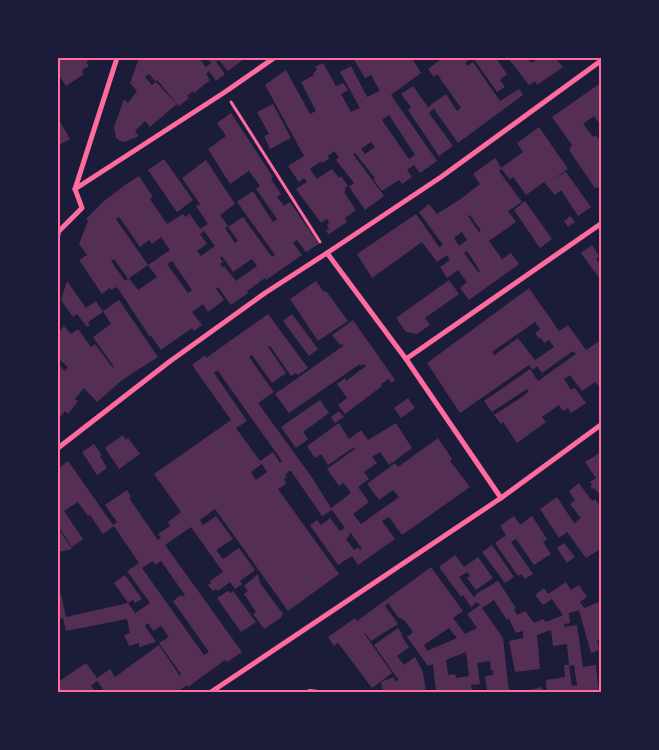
<svg xmlns="http://www.w3.org/2000/svg" width="659" height="750" viewBox="0 0 659 750" font-family="Lora,serif">
<style>
.building{fill:#542f53;fill-rule:evenodd}
.lines{fill:none;stroke-linecap:round;stroke-linejoin:round}
.path{stroke:#ff6b9d;stroke-width:3}
.service{stroke:#ff6b9d;stroke-width:4}
.minor{stroke:#ff6b9d;stroke-width:5}
.neatline{fill:none;stroke:#ff6b9d;stroke-width:2}
</style>
<rect width="100%" height="100%" fill="#1b1b3a"/>
<g class="building">
<path d="M58 58H94L86 62 89 66 82 70 84 74 66 86 58 74Z"/>
<path d="M139 58H199L206 67 211 63 207 58H222L223 59 225 58H245L228 71 219 60 216 62 225 74 216 81 209 71 206 74 210 80 194 93 193 91 187 96 189 98 179 106 157 80 156 82 149 74 145 77 152 85 156 82 177 104 150 127 145 121 135 131 139 136 124 142 120 141 116 138 114 127 124 99 128 103 137 91 130 83Z"/>
<path d="M353 58H412L421 73 391 95 437 161 420 173 414 165 407 170 412 177 402 184 399 180 382 191 373 179 375 178 355 153 353 154 384 196 365 210 349 187 354 183 336 160 339 157 334 151 328 156 329 159 322 163 321 161 310 169 317 179 332 169 339 178 341 176 348 186 345 188 346 190 344 192 356 210 345 218 347 222 329 234 326 231 329 229 327 225 329 223 327 219 321 223 296 189 307 182 304 178 299 182 288 166 304 156 265 85 286 70 310 114 316 111 301 82 314 75 313 73 317 70 315 67 323 63 336 86 343 83 348 90 341 94 351 112 360 108 340 72 351 66 367 97 380 91 371 75 365 78ZM389 115 415 155 409 159 382 120ZM371 142 375 147 365 154 361 149Z"/>
<path d="M439 58H472L465 63 467 66 473 62 500 101 519 89 523 95 458 143 434 109 431 111 429 113 453 146 439 156 408 110 411 107 401 94 413 86 428 107 446 94 457 111 461 108 437 74 434 77 428 69 440 60Z"/>
<path d="M473 58H496L507 74 500 80 505 87 497 92Z"/>
<path d="M508 58H527L531 63 539 58H555L563 67 537 85 535 81 529 85Z"/>
<path d="M602 82V127L594 116 583 124 593 137 596 135 602 143V191L598 187 595 188 569 150 572 145 552 117Z"/>
<path d="M273 104 291 138 270 149 264 136 269 134 257 112Z"/>
<path d="M231 113 273 177 271 179 281 194 277 197 284 206 290 202 319 244 306 252 297 240 293 243 302 255 266 280 265 278 247 291 248 293 231 305 218 287 216 289 224 300 208 312 203 304 192 312 202 325 194 331 192 328 161 350 151 336 150 337 117 287 111 290 110 288 102 294 79 260 87 255 79 244 88 221 86 219 104 201 125 185 139 176 153 197 150 199 167 224 183 214 185 217 190 214 200 229 208 224 196 206 200 204 182 178 206 160 235 204 220 215 228 226 225 228 235 243 238 241 228 227 243 217 272 257 275 255 237 202 253 191 273 222 277 219 256 189 260 186 249 171 230 184 208 149 226 136 217 123ZM119 217 140 247 149 240 152 244 161 237 170 250 148 265 157 277 138 290 129 278 125 281 111 261 114 259 128 279 148 265 116 219ZM204 231 215 246 201 256 197 251 207 244 200 234ZM222 256 233 272 252 259 257 266 236 281 224 266 222 267 220 264 223 262 220 258ZM172 261 192 290 188 293 167 264Z"/>
<path d="M58 118 70 139 58 146Z"/>
<path d="M539 127 568 169 554 179 566 172 591 207 578 216 561 190 555 195 544 182 526 195 513 177 510 180 501 168 523 152 517 143Z"/>
<path d="M495 158 502 169 499 171 522 202 508 211 516 222 489 241 502 259 511 253 519 264 469 300 460 288 467 282 458 270 447 278 440 267 450 260 447 255 437 262 422 242 372 278 357 254 416 214 439 247 443 245 419 212 429 204 437 214 462 198 480 184 473 174ZM470 215 481 231 479 232 468 216ZM462 232 467 240 459 246 454 238ZM467 251 480 271 478 272 464 253Z"/>
<path d="M164 159 193 200 177 212 148 170Z"/>
<path d="M525 201 552 239 540 248 514 210Z"/>
<path d="M570 216 575 222 568 227 564 221Z"/>
<path d="M592 245 599 256 596 259 602 267V282L581 253Z"/>
<path d="M449 280 459 294 425 318 430 325 417 334 406 332 396 318Z"/>
<path d="M67 281 86 308 96 301 103 312 88 322 90 325 87 327 77 314 73 317 61 300Z"/>
<path d="M316 281 324 292 326 291 348 321 318 341 290 299Z"/>
<path d="M529 288 559 331 568 325 586 350 598 342 602 347V390L595 382 582 391 570 375 564 379 571 390 575 388 586 403 571 413 568 408 563 411 559 405 542 417 546 422 517 443 503 422 501 424 494 415 522 397 529 391 527 389 492 412 484 401 530 369 538 381 576 354 573 351 542 373 537 366 533 370 529 365 460 413 427 363ZM535 322 540 329 535 333 539 339 541 338 544 343 549 340 554 347 535 360 518 338 494 355 492 352Z"/>
<path d="M119 300 158 357 122 380 97 402 84 388 75 399 78 401 68 414 65 411 58 420V364L65 371 68 367 59 359 60 358 58 356V333L64 326 71 334 78 329 91 347 95 344 113 368 114 367 93 337 111 324 103 311Z"/>
<path d="M268 314 308 368 298 375 296 373 291 376 270 346 268 347 286 373 272 383 252 355 249 357 274 392 258 403 313 479 331 508 351 493 344 483 339 486 327 469 355 449 354 447 328 465 321 454 315 458 307 446 339 423 349 439 361 430 368 440 396 423 412 448 389 465 380 452 372 457 377 463 364 472 369 479 358 487 369 502 353 514 361 524 399 497 393 490 379 500 367 484 395 463 398 467 438 438 452 459 450 461 470 487 402 535 389 517 382 521 395 539 358 565 352 556 338 565 310 525 317 520 321 525 330 518 340 531 345 528 332 510 322 516 291 471H289L285 475 287 477 284 479 286 484 278 489 339 574 288 611 215 509 200 520 203 525 216 516 233 539 216 550 223 559 239 548 255 570 240 581 242 584 235 589 230 582 218 591 216 589 213 591 208 585 211 583 210 581 223 572 191 527 165 545 242 652 227 662 225 660 188 687 187 685 177 692H97L103 689 97 681 91 686 96 692H58V682L86 663 97 678 110 669 115 677 159 645 180 676 181 674 159 643 169 637 161 626 153 631 148 623 145 626 156 642 139 647V643L129 646 124 635 130 633 127 619 66 631 63 618 58 619V595L61 594 66 617 128 603 135 613 150 603 127 571 139 563 114 526 103 534 90 515 88 516 78 502 64 511 83 539 72 547 58 526V469L68 461 113 525 117 522 105 505 127 490 131 497 129 498 158 540 161 538 158 534 170 526 168 522 181 512 154 474 231 420 192 365 205 355 206 358ZM216 371H218L282 461 280 463 273 452 260 461 236 428 247 421 214 373ZM262 464 267 472 256 480 251 472ZM350 532 362 549 360 550 358 547 354 550 346 539 350 535 349 533ZM153 561 155 565 161 561 185 595 182 597 181 595 173 601 209 652 204 655 142 568Z"/>
<path d="M292 314 318 349 309 356 283 321Z"/>
<path d="M353 320 395 380 391 383 389 379 381 384 382 386 345 414 338 405 347 398 337 384 345 378 346 381 366 366 364 364 361 366 360 364 289 413 275 394 343 346 342 344 340 345 332 335Z"/>
<path d="M408 398 415 408 401 418 394 408Z"/>
<path d="M320 400 329 413 303 432 308 439 296 448 281 427Z"/>
<path d="M339 411 344 417 335 423 331 417Z"/>
<path d="M123 435 126 440 128 438 140 454 119 469 105 448Z"/>
<path d="M94 444 102 455 100 456 107 468 97 475 82 452Z"/>
<path d="M601 452 602 453V497L594 488 592 489 590 486 592 485 590 482 596 478 585 462Z"/>
<path d="M579 483 592 501 595 499 602 508V548L586 558 567 532 559 538 540 509 557 497 574 523 581 518 570 504 575 500 569 491Z"/>
<path d="M514 516 520 525 532 516 547 539 543 542 551 554 534 565 516 539 511 542 533 574 525 579 521 574 518 576 495 543 506 535 500 526Z"/>
<path d="M60 531 72 549 58 552V532Z"/>
<path d="M564 543 575 557 567 563 557 548Z"/>
<path d="M492 545 514 577 505 583 482 552Z"/>
<path d="M455 555 464 567 478 557 493 578 476 590 467 578 470 576 467 572 459 577 474 597 476 595V594L498 581 516 608 514 609 517 615 525 611 534 623 543 619 546 622 563 615 552 599 543 605 535 595 544 588 548 594 566 582 571 590 579 585 587 597 580 602 584 608 602 601V640H597L599 650 591 653 579 610 569 613 570 623 564 624 565 627 577 625 583 667 596 665 599 692H547L546 680 565 677 564 665H569L572 686 577 685 574 665 569 666 567 644 553 646 551 630 537 635 540 669 515 672 509 641 523 638V631L516 633 509 619 507 620 494 600 482 608 503 638 509 692H485V690H487L485 676 493 675V670L491 671 490 661 477 663 480 684 471 685 472 692H436L433 664 428 666 407 637 413 632 405 621 398 617 388 603 385 606 398 624 371 641 365 633H364L392 673 372 688 338 643 334 646 328 637 355 618 357 621 431 567 463 611 453 618 465 634 477 628 467 614 480 605 477 602 471 607 463 595 461 597 439 567ZM449 628 457 638 427 651 424 645ZM466 652 469 676 456 678 455 674 448 675 446 660Z"/>
<path d="M258 574 260 583 283 614 281 616 282 617 264 629 253 614 256 612 244 594 248 591 244 586Z"/>
<path d="M125 575 142 599 135 603 133 600 128 603 114 583Z"/>
<path d="M228 591 230 593 233 591 256 622 241 632 217 598Z"/>
<path d="M398 628 402 634 401 635 409 647 397 656 404 665 415 657 423 672 426 692H383L381 682 394 677 395 681 399 680 398 679 374 645Z"/>
<path d="M542 687 543 692H525V691Z"/>
</g>
<g class="lines">
<path class="path" d="M231 102 320 242"/>
<path class="service" d="M307 692 310 691 318 692"/>
<g class="minor">
<path d="M75 189 225 92 274 58"/>
<path d="M58 235V232L82 208 75 189 117 58"/>
<path d="M327 253 406 359 501 498"/>
<path d="M406 359 602 223"/>
<path d="M58 448 169 362 265 293 327 253 441 177 602 60"/>
<path d="M211 692 501 498 602 424"/>
</g>
</g>
<rect width="659" height="750" fill="none" stroke="#1b1b3a" stroke-width="118"/>
<rect x="59" y="59" width="541" height="632" class="neatline"/>
</svg>
